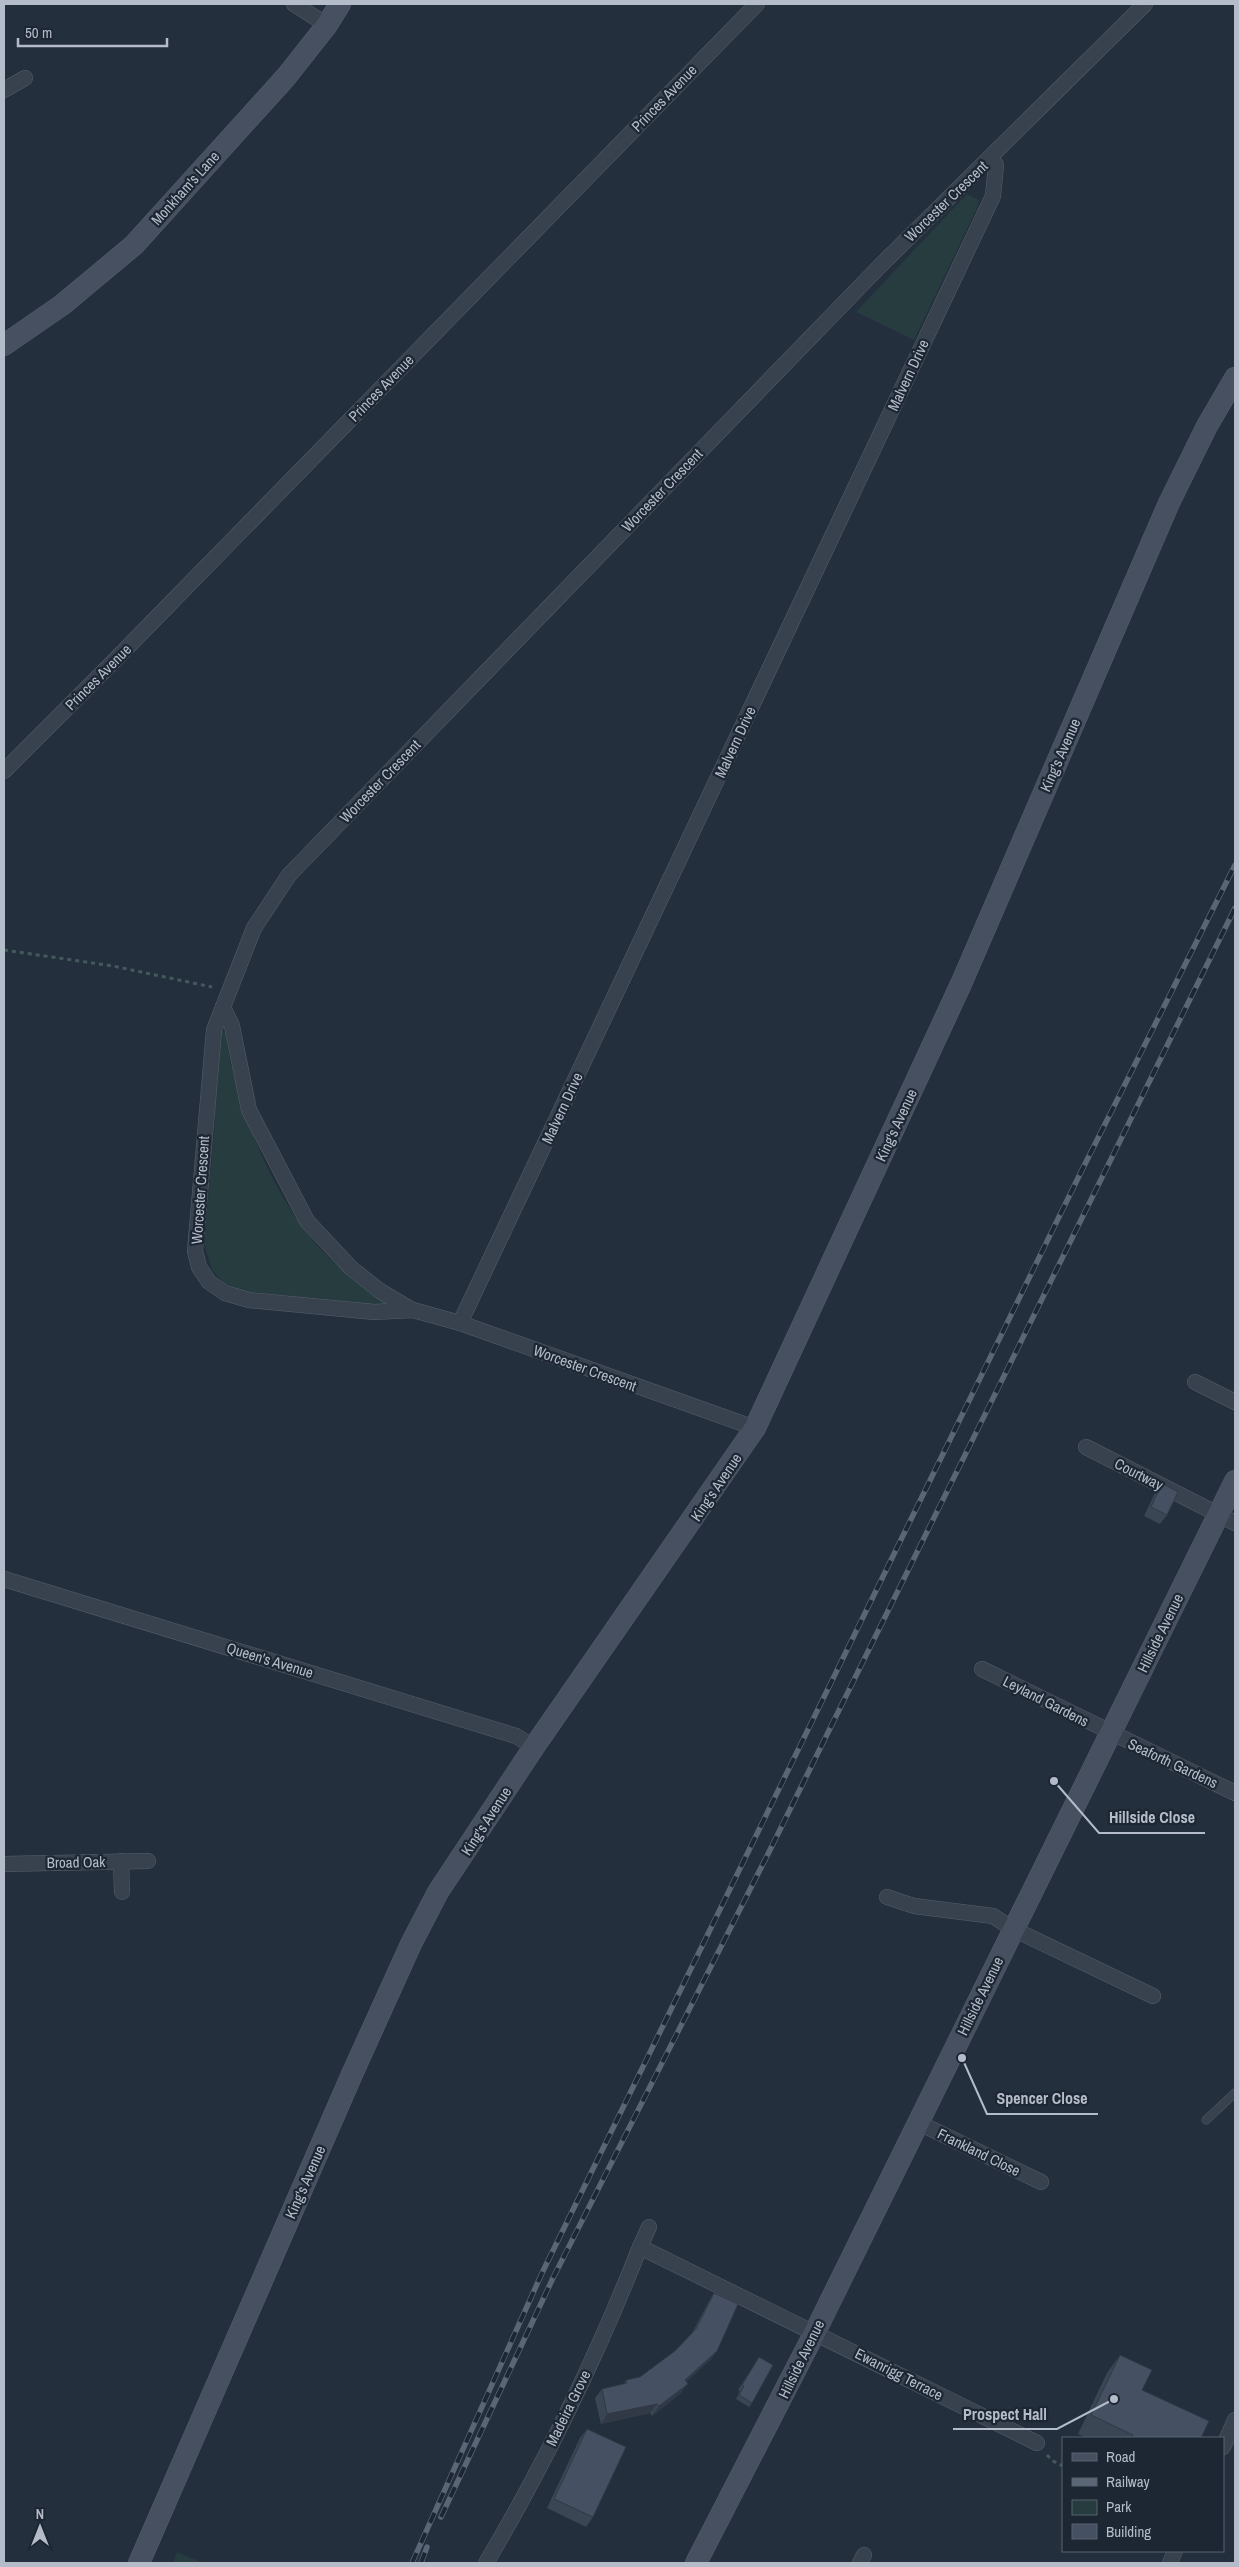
<svg xmlns="http://www.w3.org/2000/svg" width="1239" height="2567" viewBox="0 0 1239 2567" font-family="'Archivo Narrow',sans-serif">
<style>
.green{fill:#263c3f}
.lines{fill:none;stroke-linecap:round;stroke-linejoin:round}
.lane-casing{stroke:#565f6c;stroke-width:9}
.street-casing{stroke:#565f6c;stroke-width:16}
.secondary-casing{stroke:#565f6c;stroke-width:22}
.path{stroke:#44595c;stroke-width:3;stroke-dasharray:4 4;stroke-linecap:butt}
.lane{stroke:#38414e;stroke-width:8}
.street{stroke:#38414e;stroke-width:15}
.secondary{stroke:#465061;stroke-width:21}
.rail-casing{stroke:#5a6575;stroke-width:5.5}
.rail{stroke:#1d2633;stroke-width:4;stroke-dasharray:11;stroke-linecap:butt}
.wall{fill:#3b4654}
.shaded-wall{fill:#303945}
.building{fill:#455162;stroke:#303945}
.labels{text-anchor:middle;dominant-baseline:central;stroke-width:4.5;stroke-linejoin:round;paint-order:stroke}
.street-label{font-size:15px;fill:#b4bcc9;stroke:#1d2633}
.leader{fill:none;stroke:#b4bcc9;stroke-width:2}
.callout-dot{fill:#b4bcc9;stroke:#1d2633;stroke-width:2}
.callout-label{font-size:16px;text-anchor:middle;font-weight:bold;fill:#b4bcc9;stroke:#1d2633;stroke-width:4.5;stroke-linejoin:round;paint-order:stroke}
</style>
<rect width="100%" height="100%" fill="#242f3e"/>
<g class="green">
<path d="M967 194 979 200 978 206 914 340 856 312Z"/>
<path d="M219 1030 226 1032C227 1052 232 1069 238 1088 253 1143 276 1193 311 1238 330 1263 359 1282 384 1300L385 1307 251 1292 225 1284 212 1270 204 1243 215 1121 214 1096Z"/>
<path d="M177 2552 203 2563H173Z"/>
</g>
<g class="lines">
<defs>
<path id="lane" d="M1206 2120 1235 2093"/>
<g id="street">
<path d="M294 4 327 25"/>
<path d="M4 90 25 78"/>
<path d="M4 771 115 660 757 4"/>
<path d="M223 1007 232 1026 249 1110 307 1221 351 1268 380 1291 412 1310"/>
<path d="M460 1323 993 196 996 165 991 158"/>
<path d="M1195 1382 1235 1402"/>
<path d="M755 1428 460 1323 413 1310 374 1312 249 1300 225 1293 209 1282 199 1267 195 1251 214 1030 254 928 289 875 879 267 1145 4"/>
<path d="M1086 1447 1235 1523"/>
<path d="M4 1579 516 1736 534 1747"/>
<path d="M982 1669 1235 1793"/>
<path d="M121 1861 122 1892"/>
<path d="M4 1864 148 1861"/>
<path d="M887 1897 914 1906 993 1916 1013 1929 1153 1996"/>
<path d="M917 2122 1041 2182"/>
<path d="M640 2247 649 2227"/>
<path d="M1223 2447 1235 2420"/>
<path d="M486 2563C546 2462 597 2356 640 2247L1037 2443"/>
<path d="M860 2563 864 2555"/>
<path d="M1170 2563 1175 2551"/>
</g>
<g id="secondary">
<path d="M4 345 62 305 134 245 286 77 327 25 340 4"/>
<path d="M139 2563 353 2072 411 1944 438 1892 534 1747 755 1428 961 984 1169 503 1207 426 1235 378"/>
<path d="M696 2563 815 2332 1235 1481"/>
</g>
</defs>
<use href="#lane" class="lane-casing"/>
<use href="#street" class="street-casing"/>
<use href="#secondary" class="secondary-casing"/>
<g class="path">
<path d="M4 950 113 966 212 987"/>
<path d="M1047 2455 1053 2461 1063 2466"/>
</g>
<use href="#lane" class="lane"/>
<use href="#street" class="street"/>
<use href="#secondary" class="secondary"/>
<defs>
<g id="rail">
<path d="M441 2517 553 2278 769 1852 1235 908"/>
<path d="M412 2563 542 2273 1080 1174 1235 865"/>
<path d="M421 2563 427 2547"/>
</g>
</defs>
<use href="#rail" class="rail-casing"/>
<use href="#rail" class="rail"/>
</g>
<g class="wall">
<path d="M1162 1483 1167 1515 1160 1524 1144 1516 1155 1493Z"/>
<path d="M714 2293 717 2351 710 2360 686 2382 681 2393 652 2416 650 2413 601 2424 595 2398 602 2389 624 2384 626 2380 640 2377 675 2351 692 2333 708 2303Z"/>
<path d="M1120 2355 1142 2390 1201 2438H1087L1078 2434 1107 2373Z"/>
<path d="M756 2362 752 2403 749 2407 736 2399 740 2391 738 2390Z"/>
<path d="M587 2429 593 2517 586 2527 547 2508 580 2438Z"/>
</g>
<g class="shaded-wall">
<path d="M717 2351 710 2360 678 2390 685 2380Z"/>
<path d="M688 2384 681 2393 652 2416 659 2406Z"/>
<path d="M657 2404 650 2413 601 2424 607 2414Z"/>
</g>
<g class="building">
<path d="M1162 1483 1178 1492 1167 1515 1151 1507Z"/>
<path d="M714 2293 738 2304 717 2351 685 2380 688 2384 659 2406 657 2404 607 2414 602 2389 627 2383 626 2380 640 2377 675 2351 696 2329Z"/>
<path d="M1120 2355 1152 2370 1142 2390 1209 2421 1201 2438H1131L1133 2435 1091 2415Z"/>
<path d="M759 2357 773 2365 752 2403 739 2395 744 2386 742 2385Z"/>
<path d="M587 2429 626 2447 593 2517 554 2499Z"/>
</g>
<g class="labels">
<g class="street-label">
<text transform="translate(664 98) rotate(-46)">Princes Avenue</text>
<text transform="translate(185 188) rotate(-48)">Monkham's Lane</text>
<text transform="translate(946 201) rotate(-44)">Worcester Crescent</text>
<text transform="translate(908 375) rotate(-65)">Malvern Drive</text>
<text transform="translate(381 388) rotate(-46)">Princes Avenue</text>
<text transform="translate(662 490) rotate(-46)">Worcester Crescent</text>
<text transform="translate(98 677) rotate(-45)">Princes Avenue</text>
<text transform="translate(735 742) rotate(-65)">Malvern Drive</text>
<text transform="translate(1060 755) rotate(-66)">King's Avenue</text>
<text transform="translate(380 781) rotate(-46)">Worcester Crescent</text>
<text transform="translate(562 1108) rotate(-65)">Malvern Drive</text>
<text transform="translate(896 1125) rotate(-65)">King's Avenue</text>
<text transform="translate(200 1190) rotate(-86)">Worcester Crescent</text>
<text transform="translate(585 1368) rotate(20)">Worcester Crescent</text>
<text transform="translate(1139 1474) rotate(27)">Courtway</text>
<text transform="translate(716 1487) rotate(-56)">King's Avenue</text>
<text transform="translate(1160 1633) rotate(-64)">Hillside Avenue</text>
<text transform="translate(270 1660) rotate(17)">Queen's Avenue</text>
<text transform="translate(1046 1701) rotate(27)">Leyland Gardens</text>
<text transform="translate(1173 1763) rotate(25)">Seaforth Gardens</text>
<text transform="translate(486 1821) rotate(-57)">King's Avenue</text>
<text transform="translate(76 1862) rotate(-1)">Broad Oak</text>
<text transform="translate(980 1996) rotate(-64)">Hillside Avenue</text>
<text transform="translate(979 2152) rotate(26)">Frankland Close</text>
<text transform="translate(305 2182) rotate(-66)">King's Avenue</text>
<text transform="translate(801 2359) rotate(-64)">Hillside Avenue</text>
<text transform="translate(899 2374) rotate(27)">Ewanrigg Terrace</text>
<text transform="translate(568 2408) rotate(-64)">Madeira Grove</text>
</g>
</g>
<path class="leader" d="M1054 1781L1099 1833H1205M962 2058L987 2114H1098M1114 2399L1057 2429H953"/>
<g class="callout-dot">
<circle cx="1054" cy="1781" r="5"/>
<circle cx="962" cy="2058" r="5"/>
<circle cx="1114" cy="2399" r="5"/>
</g>
<g class="callout-label">
<text x="1152" y="1823">Hillside Close</text>
<text x="1042" y="2104">Spencer Close</text>
<text x="1005" y="2420">Prospect Hall</text>
</g>
<rect width="1239" height="2567" fill="none" stroke="#b4bcc9" stroke-width="10"/>
<rect x="1062" y="2437" width="162" height="115" fill="#1d2633" stroke="#59626f"/>
<rect x="1072" y="2453" width="25" height="8" fill="#465061" stroke="#59626f"/>
<text x="1106" y="2462" font-size="15" fill="#b4bcc9">Road</text>
<rect x="1072" y="2478" width="25" height="8" fill="#5a6575" stroke="#59626f"/>
<text x="1106" y="2487" font-size="15" fill="#b4bcc9">Railway</text>
<rect x="1072" y="2500" width="25" height="15" fill="#263c3f" stroke="#59626f"/>
<text x="1106" y="2512" font-size="15" fill="#b4bcc9">Park</text>
<rect x="1072" y="2524" width="25" height="15" fill="#455162" stroke="#59626f"/>
<text x="1106" y="2537" font-size="15" fill="#b4bcc9">Building</text>
<g transform="translate(40 2527)" stroke="#1d2633" stroke-width="4" paint-order="stroke">
<path d="M0-4L9 19L0 12L-9 19Z" fill="#b4bcc9"/>
<text y="-8" font-size="14" font-weight="bold" text-anchor="middle" fill="#b4bcc9">N</text>
</g>
<path d="M18 38v8h149v-8" fill="none" stroke="#b4bcc9" stroke-width="2.5"/>
<text x="25" y="38" font-size="15" fill="#b4bcc9" stroke="#1d2633" stroke-width="4" paint-order="stroke">50 m</text>
</svg>
